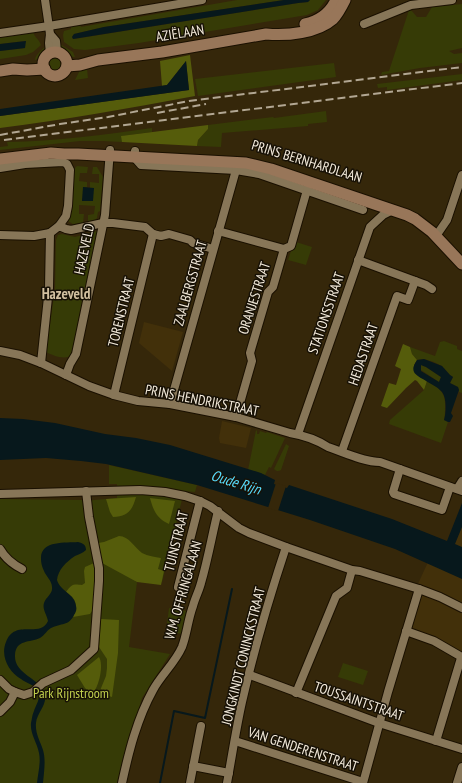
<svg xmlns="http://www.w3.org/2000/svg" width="462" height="783" viewBox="0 0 462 783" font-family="'PT Sans Narrow',sans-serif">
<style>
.built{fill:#42300a}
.green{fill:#363b06}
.forest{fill:#555c0b}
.water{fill:#07181c;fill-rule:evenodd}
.pier{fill:#35270a}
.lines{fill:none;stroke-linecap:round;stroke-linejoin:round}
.stream{stroke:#07181c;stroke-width:2}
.street-casing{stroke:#1a1000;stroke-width:10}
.secondary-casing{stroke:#1a1000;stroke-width:13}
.street{stroke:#877658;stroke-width:8}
.secondary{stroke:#987659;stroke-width:11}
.rail{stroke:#b2a793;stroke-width:2;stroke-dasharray:8 4;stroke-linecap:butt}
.labels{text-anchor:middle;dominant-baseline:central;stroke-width:3;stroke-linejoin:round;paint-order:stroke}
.street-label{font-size:14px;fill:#f4ebdb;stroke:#171106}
.park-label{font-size:14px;fill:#c1cf4d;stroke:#171106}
.neighbourhood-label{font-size:15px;font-weight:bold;fill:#d1bf9f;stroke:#171106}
.water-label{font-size:15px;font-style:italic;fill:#57dbfc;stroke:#171106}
</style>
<rect width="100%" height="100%" fill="#35270a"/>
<g class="built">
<path d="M144 322 183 332 172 371 139 343Z"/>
<path d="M222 421 251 428 246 448 220 443 219 438Z"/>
<path d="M462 520V651L460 655 407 630 416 588 429 560 453 543Z"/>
</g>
<g class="green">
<path d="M237 0H284L104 27 74 34 72 37 74 39 298 3 308 2 310 0H326L318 10 307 15 139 43 85 50 74 49 64 42 63 35 64 31 71 29V26L80 24 81 27Z"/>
<path d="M462 4V48L449 51 454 54 462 53V63L420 68 381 75 382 72 389 71 409 10H411L417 17H426L432 7Z"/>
<path d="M33 32C35 38 39 39 41 45L33 52 26 55 0 59V51L25 48V41L0 44V36Z"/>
<path d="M60 44 73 52 75 57C67 57 62 51 59 45Z"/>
<path d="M47 46C46 53 42 58 35 60 35 55 43 48 47 46Z"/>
<circle cx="55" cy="64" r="6"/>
<path d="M334 63 336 77 198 96 195 79Z"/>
<path d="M87 69 88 78 75 80 80 70Z"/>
<path d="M462 74V80L387 90V87L378 88 377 84Z"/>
<path d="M326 111 327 122 308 124V126L222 133 221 147 197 146 198 140 208 129V125L273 117 274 118Z"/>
<path d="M152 128V132L122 136V142L102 141H80L0 150V147L8 146 7 142C56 141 104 135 152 128Z"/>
<path d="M77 166 88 167 87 173H80L79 181 87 182V187H84L82 201 94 188H90V182L99 183V174H92L93 167H97L103 177 100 211 98 212 97 218 94 221 88 222V215L94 214 95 206 79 205V214H84L83 223 73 224 68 221 71 208 73 170Z"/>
<path d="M97 231 98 234 73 354C66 361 54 356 46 352L55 289 56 240 58 235 62 234 75 237Z"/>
<path d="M296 242 312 247 306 265 288 260 291 251 294 249Z"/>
<path d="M444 341 457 346V349L462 351V393L459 392V390L458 387 450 383 453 377 450 375 442 366 434 362 424 359 417 360 412 354 410 347 435 356 440 342Z"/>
<path d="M421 365 426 367 441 377 439 382 421 370Z"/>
<path d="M427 381C439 388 446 392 445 407 445 412 445 416 444 420L448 422 441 443 389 424 390 420 424 390Z"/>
<path d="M256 430 257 431V434H259L260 431 266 433 267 432 285 438 271 468 269 467 265 475 248 470Z"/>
<path d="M286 444 289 446 281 470C278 472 276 471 274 469Z"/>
<path d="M109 465 197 485 195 492 184 491 162 582 135 579V581L137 582 129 647 170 654 142 698 117 783H0V499L83 500V501L117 498V484H109Z"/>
<path d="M169 608 186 611 182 634 166 631Z"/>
<path d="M343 663 368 671 363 685 338 677Z"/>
</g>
<g class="forest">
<path d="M190 55 195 96C130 108 65 120 0 128V116L189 90 186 61 167 85 162 86 160 61Z"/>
<path d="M208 125V129L198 140 197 146 122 142 121 136Z"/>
<path d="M403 344 410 347 412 354 417 360 414 365 416 374 427 381 424 390 417 381 415 380 406 388 387 408 381 406 389 383 396 385 401 369 395 366Z"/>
<path d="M136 497C132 511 128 516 113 517L110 512 106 499Z"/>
<path d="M150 498 175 501 169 524C157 519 153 510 150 498Z"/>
<path d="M119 536C129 536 135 548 142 553 148 556 155 557 161 558L158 569 164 571 161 585 137 582 102 563 98 543 104 542Z"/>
<path d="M94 563 97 581 94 608 90 614 73 617C78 606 77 599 66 592 72 584 73 584 82 585L85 583 84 571 85 567Z"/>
<path d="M101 619 119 620 118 653 112 697 99 693 106 676 107 668V659L99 647Z"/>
<path d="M99 657C104 665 99 687 92 694L85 688 77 675Z"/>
</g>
<g class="water">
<path d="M284 0H310L308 2 298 3 73 39 72 37 74 34 104 27Z"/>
<path d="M26 41 25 48 0 51V44Z"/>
<path d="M186 61 189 90 0 116V109L167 85Z"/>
<path d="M83 187 94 188 93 201H82Z"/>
<path d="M424 359 442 366 450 375 453 377 450 383 458 387 459 390 451 413 453 416 450 422H448L444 420C446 414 447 398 442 392 437 385 417 378 414 372 412 367 415 364 417 360ZM421 365 426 367 441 377 439 382 421 371Z"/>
<path d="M0 418 23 419 55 423 105 434 136 438 170 445 261 473 275 480 274 484 287 488 289 485 392 519 447 541 462 503V527L455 544 462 547V579L395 549 310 520 197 485 106 464 81 461 46 458 0 460Z"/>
<path d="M78 542C83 543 86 545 86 550 83 553 79 554 75 556 66 562 58 570 57 580 60 591 75 594 76 606 77 609 76 612 74 615 69 626 61 623 51 628 47 630 45 635 40 638 30 643 16 639 15 655 14 674 38 677 44 692 49 704 37 712 36 723 35 733 40 741 43 750 46 760 44 772 43 783H37C38 773 41 763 39 753 37 742 30 734 31 723 32 719 32 715 34 711 36 704 41 699 38 691 35 685 26 683 21 679 9 672 0 656 6 642 15 618 40 639 48 621 47 615 42 609 44 603 46 597 53 594 52 587 52 581 46 576 44 571 42 567 41 563 41 559 40 540 66 543 78 542Z"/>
</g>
<path class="pier" d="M276 483 286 486 278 511 268 508Z"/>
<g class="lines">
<path class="stream" d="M160 783 174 711 205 718 232 589"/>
<defs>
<g id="street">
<path d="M45 0 50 34 49 43 50 53"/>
<path d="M364 24 411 5 452 0"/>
<path d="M0 33 49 26 202 0"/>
<path d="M50 34 56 41 57 52"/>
<path d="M135 151 134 157 141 165 236 170 259 174 363 210"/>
<path d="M0 168 25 164 63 162 67 164 70 170 68 206 66 216 59 226"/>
<path d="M218 231 284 249"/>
<path d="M0 235 34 236 50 233 59 226 66 229 71 230 103 223H113L145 227 153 234 161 236 169 234 190 240 193 243 213 249"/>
<path d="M436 236 447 220 462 175"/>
<path d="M358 260 426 285 432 289"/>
<path d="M0 351 20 355 41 363 89 386 114 395 138 401 170 404 236 417 290 433C302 435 317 440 328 447 343 452 364 462 380 462L462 491"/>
<path d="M41 363 49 288 50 233"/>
<path d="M66 375 70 364 76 354 105 215 110 150"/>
<path d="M114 395 153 234"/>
<path d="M170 404 236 170"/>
<path d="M236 417 252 361 250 353 268 292 273 287 284 249 291 246 307 190"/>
<path d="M298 434 370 227 383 215 393 210"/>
<path d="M342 451 397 296 408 300 415 281"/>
<path d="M400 469 393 492 394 494 442 510 450 487"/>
<path d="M457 489 462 481"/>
<path d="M0 494 140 490 165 492 185 496 200 501 210 506 239 528 249 533 286 547 352 570 360 571 419 589 440 597 462 608"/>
<path d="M0 549C5 558 12 564 22 569"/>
<path d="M178 587 200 501"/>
<path d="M406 631 434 641 460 656 461 658 436 741"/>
<path d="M250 675 379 723 462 749"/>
<path d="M0 680 9 689 15 692 24 695 33 692 43 683 71 670 94 649 99 581V568L89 517 86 491"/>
<path d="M296 693 336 596 347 588 352 570"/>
<path d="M0 712 10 702 15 692"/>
<path d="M235 741 363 782"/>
<path d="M193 766 229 773"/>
<path d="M122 783C129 751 137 719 153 690 161 675 175 663 182 647 187 634 188 619 193 606 195 598 199 591 201 583 208 559 212 535 218 511"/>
<path d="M190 783 201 726"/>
<path d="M227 783C232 756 236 729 242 702 254 650 269 598 286 547"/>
<path d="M363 783 388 692 419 589"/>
<path d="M457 783 462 767"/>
</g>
<g id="secondary">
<path d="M305 24C319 21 330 13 336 0"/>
<circle cx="55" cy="64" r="12"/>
<path d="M67 66 80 65 98 60 162 52 266 34C287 36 317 33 333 19 338 14 342 6 345 0"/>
<path d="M0 71 13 69 27 70 45 69"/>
<path d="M0 159 51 153 64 154H78L246 163 271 169 407 215 415 219 432 232 462 264"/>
</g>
</defs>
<use href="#street" class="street-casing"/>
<use href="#secondary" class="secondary-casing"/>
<use href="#street" class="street"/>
<use href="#secondary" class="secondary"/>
<g class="rail">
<path d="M157 113 206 104"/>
<path d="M0 135 60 124 108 117 189 101 462 67"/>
<path d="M4 140 462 83"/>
</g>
</g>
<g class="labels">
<g class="street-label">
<text transform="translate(180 33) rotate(-9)">AZIËLAAN</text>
<text transform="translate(307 161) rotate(17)">PRINS BERNHARDLAAN</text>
<text transform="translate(84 249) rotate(-78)">HAZEVELD</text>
<text transform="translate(190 283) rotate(-74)">ZAALBERGSTRAAT</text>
<text transform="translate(254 298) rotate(-72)">ORANJESTRAAT</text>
<text transform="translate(121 312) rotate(-76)">TORENSTRAAT</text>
<text transform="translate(326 313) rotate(-71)">STATIONSSTRAAT</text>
<text transform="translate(363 354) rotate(-71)">HEDASTRAAT</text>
<text transform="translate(202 400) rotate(11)">PRINS HENDRIKSTRAAT</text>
<text transform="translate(176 541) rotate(-76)">TUINSTRAAT</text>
<text transform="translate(183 590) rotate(-74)">W.M. OFFRINGALAAN</text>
<text transform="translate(243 656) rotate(-76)">JONGKINDT CONINCKSTRAAT</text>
<text transform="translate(359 701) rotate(19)">TOUSSAINTSTRAAT</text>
<text transform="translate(303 749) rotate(18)">VAN GENDERENSTRAAT</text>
</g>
<g class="park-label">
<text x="71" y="693">Park Rijnstroom</text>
</g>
<g class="neighbourhood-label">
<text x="66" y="293">Hazeveld</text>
</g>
<g class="water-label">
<text transform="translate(236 482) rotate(17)">Oude Rijn</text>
</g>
</g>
</svg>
